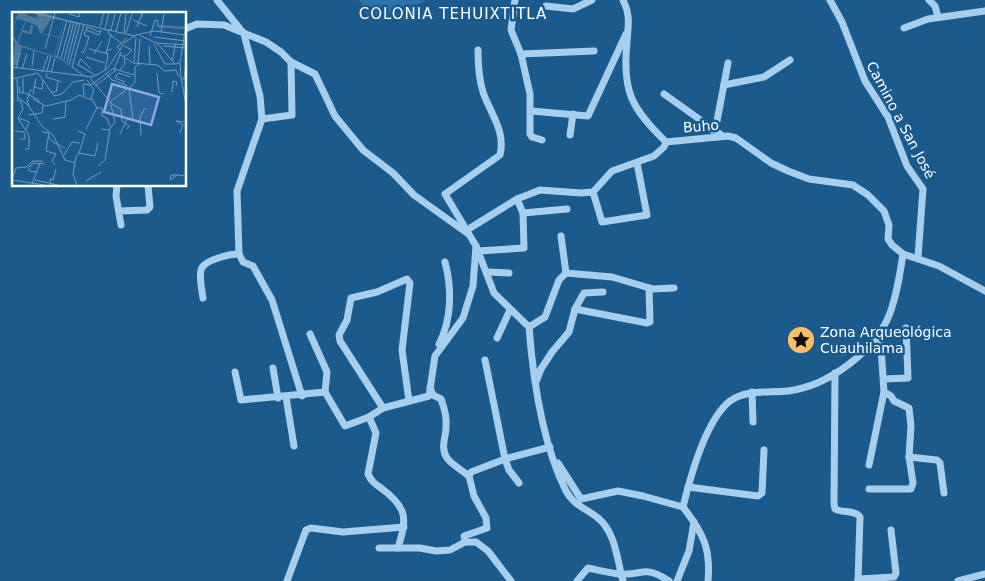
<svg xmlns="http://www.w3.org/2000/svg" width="985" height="581" viewBox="0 0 985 581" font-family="'DejaVu Sans',sans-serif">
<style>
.green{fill:#2b73a8}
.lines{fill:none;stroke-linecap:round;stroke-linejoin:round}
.minor{stroke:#a7cfed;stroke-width:7}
.labels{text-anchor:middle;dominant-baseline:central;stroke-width:5;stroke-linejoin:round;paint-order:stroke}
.street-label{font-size:14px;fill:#fff;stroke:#1b5a8c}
.poi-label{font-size:14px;fill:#fff;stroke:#1b5a8c;text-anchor:start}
.neighbourhood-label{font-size:15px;letter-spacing:1px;fill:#fff;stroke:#1b5a8c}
.inset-river{fill:none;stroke:#4d799d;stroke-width:2.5}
.inset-road{fill:none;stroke:#769cba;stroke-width:1}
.view{fill:#8ea6ec;fill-opacity:0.15;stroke:#8ea6ec;stroke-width:2.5}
.inset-edge{fill:none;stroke:#fff;stroke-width:2.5}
</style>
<rect width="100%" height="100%" fill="#1b5a8c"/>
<path class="green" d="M359 0H424L425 2 370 19Z"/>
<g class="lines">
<g class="minor">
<path d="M515 0 511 30 521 54 530 94V134L532 137 542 140"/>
<path d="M623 0C631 15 628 26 627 42 622 91 631 108 666 142L728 136 736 138 771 163 788 171 809 179 853 185 868 195 884 211 889 225 888 239 892 245 903 254 939 266 985 291"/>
<path d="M830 0 842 22 865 81 888 117 907 166 923 189 918 257"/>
<path d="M929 0 935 6 938 17"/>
<path d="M546 6 573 9 592 0"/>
<path d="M904 28 928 19 985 11"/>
<path d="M185 29 197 24 224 25 266 42 281 52 291 62 315 74 335 116 363 150 393 173 414 195 467 233"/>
<path d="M478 50C478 64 479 79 483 92 490 113 506 131 500 155L445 194 476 246 494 293 529 327C533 379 543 445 566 491 574 506 586 508 598 518 616 533 617 560 623 581"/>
<path d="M521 54 594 51"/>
<path d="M724 85 764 77 790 60"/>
<path d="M664 94 723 136"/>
<path d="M531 111 588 116 626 34"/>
<path d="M262 119 292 115 291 62"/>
<path d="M712 130 717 121 728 63"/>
<path d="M570 135 573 114"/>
<path d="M117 185 116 196 121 225"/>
<path d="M593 192 602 222 647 215 637 163"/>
<path d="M119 211 147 210 150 207 148 185"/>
<path d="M523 213 567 209"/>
<path d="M467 230 517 199"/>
<path d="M561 236 566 273"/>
<path d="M478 251 524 248 523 213 517 199 540 190 581 193 593 192 612 171 654 156 664 147 666 142"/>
<path d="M239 254 243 262 253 266 272 300 302 396"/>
<path d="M488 272 509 273"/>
<path d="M203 298C202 290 199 278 201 270 203 260 230 254 239 254L237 191 262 119 260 96 244 34 217 0"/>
<path d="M575 309 647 323 650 322 649 288"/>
<path d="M529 327 545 317 559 280 566 273 612 277 653 289 674 288"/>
<path d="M497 338 510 310"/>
<path d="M439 344C452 319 452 288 445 262"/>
<path d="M485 360 505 459 509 470 519 483"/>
<path d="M273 368 278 398"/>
<path d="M235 372 241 400 325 392 327 372 310 334"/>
<path d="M835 373 834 504 835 509C842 513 856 510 860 517L858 581"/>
<path d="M884 379 908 378 906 328"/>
<path d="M536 382 541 369 552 352 569 332 575 309 584 293 603 292"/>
<path d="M430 388 433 395 441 399C444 407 447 418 446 427 446 438 440 447 447 458 452 465 462 470 469 476"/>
<path d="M325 392 345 426 369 417 383 408 429 396 435 356 463 318 473 286 476 246"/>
<path d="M752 392 753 422"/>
<path d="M884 392 891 396 894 401 909 408 911 426 909 457 937 460 940 463 944 493"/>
<path d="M286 397 294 446"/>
<path d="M383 408 340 341 339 335 347 320 351 298 377 292 407 279 410 283 402 350 409 401"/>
<path d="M369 417 376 433 368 474C371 481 375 484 381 488 408 508 407 518 398 548"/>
<path d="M558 463 581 499 618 491 643 496 683 507"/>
<path d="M869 465 884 392 880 332"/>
<path d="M688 487 758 496 762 493 764 450"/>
<path d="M869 489H911L913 483 909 457"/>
<path d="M683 507C690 478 706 420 730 401 746 389 769 393 788 391 828 386 876 351 890 313 897 294 900 274 903 254"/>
<path d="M683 507C703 533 711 548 708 581"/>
<path d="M465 542 464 536 487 528 486 518 474 496 469 476 471 472 505 459 550 447"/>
<path d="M379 548H420L436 551 450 550 465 542H476L488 551 511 581"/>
<path d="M858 579 894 577 896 573 891 530"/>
<path d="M287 581 306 530 311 528 343 532 404 527"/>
<path d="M577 581 588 568C598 570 609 573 620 574 643 576 643 564 669 581"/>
<path d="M677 581 689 551 694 522"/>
<path d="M958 581 985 574"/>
</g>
</g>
<defs>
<symbol id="sight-disc" viewBox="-11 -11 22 22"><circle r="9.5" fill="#ffbf64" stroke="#1b5a8c"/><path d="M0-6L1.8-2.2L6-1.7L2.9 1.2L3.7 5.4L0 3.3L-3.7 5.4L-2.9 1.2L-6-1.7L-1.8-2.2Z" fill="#111"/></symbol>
</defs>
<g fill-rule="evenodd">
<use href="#sight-disc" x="785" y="324" width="32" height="32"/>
</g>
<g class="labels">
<g class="street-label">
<text transform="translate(901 120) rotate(62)">Camino a San José</text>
<text transform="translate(701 126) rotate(-5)">Buho</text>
</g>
<g class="poi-label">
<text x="820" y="332">Zona Arqueológica<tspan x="820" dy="16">Cuauhilama</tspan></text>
</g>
<g class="neighbourhood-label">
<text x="453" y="14">COLONIA TEHUIXTITLA</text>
</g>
</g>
<g transform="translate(12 12)">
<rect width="174" height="174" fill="#1b5a8c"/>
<path d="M7 0 24 6 27 0H30L50 7 49 0 50 7 75 13 63 57 75 13 52 9 43 43 49 46 62 57 48 47 10 35 5 53H0L3 32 0 21 5 30 13 9 5 7 0 18 4 7 0 5 4 6ZM40 6 52 8 47 25 30 21ZM14 9 25 14 28 21 47 26 42 44 6 32Z" fill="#4d799d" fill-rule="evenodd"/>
<path class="inset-river" d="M145 14 174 16M10 19 19 21 20 13"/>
<path class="inset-road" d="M17 0 123 24M57 2 67 5 68 0M121 8 135 14M88 15 92 0M125 15 130 1V5M93 16 97 1M97 17 96 21 109 31M74 18 87 23 89 18M99 18 103 2M104 19 109 1M149 20 152 2M112 21 114 2M114 21 120 2M127 23 144 31 174 33M138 24 143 8 146 9 145 13M142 25 174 29M145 31 163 52 168 51M142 32 153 52H163M112 34 120 38 114 44M137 34 138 52M152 34 174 36M33 37 43 1M77 37 97 42M95 38 99 22M109 38 105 35 115 26M69 40H72L77 25 72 23 75 15 88 20M82 42 90 29M107 42 121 51 146 53M45 45 55 8M74 45 93 51M49 46 59 9M52 48 62 10M160 49 164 31M55 50 65 10M122 50 124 25M126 51 128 27M168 51 173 19M65 52 83 63M66 52 69 47 79 57M168 52 169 66 174 68M57 53 68 11M146 53 152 59 164 58 167 65M0 55 81 65 95 57 112 31 124 23 142 19 174 23M20 55 22 39M4 57 8 41M10 57 15 42M103 57 122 63M93 58 96 45 94 39 100 37M108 58 113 52 112 43M35 59 39 44M30 60 36 44M35 61 34 65 50 70M39 61 43 46M145 61 147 81 152 82M95 62 100 68 114 73 113 79M72 64 60 55 72 12M169 65 174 93M78 66 101 93 109 97 110 109 117 114 115 117M172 66 174 51M0 67 1 90M0 67 26 61 42 84 50 82 61 70 72 68M5 67 6 90M113 70 103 66 106 61 119 65M79 73 103 55 109 40M7 74 8 81H11V66M83 74 103 59 102 56M22 75 30 77 31 68M11 80 27 88 26 91M39 80H44L46 69M160 80 161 69 165 70 164 74M21 82 24 66M72 84 71 72 78 73M5 85 16 93 30 114 41 123 53 148 63 151M21 87 34 94 59 88 67 83 80 88M99 89 113 79M17 94 15 88 19 77M85 96H90V104L95 106 98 114M16 103 30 101 31 93M6 106 17 124V137H13M6 106 11 97 8 88M7 106 17 110 14 118M41 107 53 105 54 89M121 107 117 77 123 70V55L129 51M74 117 85 96 79 85 82 78 75 68M89 117 97 118 103 110 98 89M3 119 12 120 13 127H8M66 119 73 122 67 141M30 120 37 121 34 139 44 142 40 149 43 153M168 121 171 113 164 109 174 110M108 122 115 107M129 123 128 105 133 96M36 124 41 130 53 136M52 143 60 130 68 131M86 154 93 148 98 117M25 160 17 159V155L22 151 33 152M165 163 158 168 159 163H166L174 164M0 167 4 156 14 155 21 149H30V151M0 168 33 173M23 168 46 173M74 169 89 160M20 172 28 151M39 173 38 167 41 168 44 157M65 173 61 162 64 145 67 141 83 144 86 130"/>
<path class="view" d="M100 72 147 85 139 113 92 100Z"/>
<rect width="174" height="174" class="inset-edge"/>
</g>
</svg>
